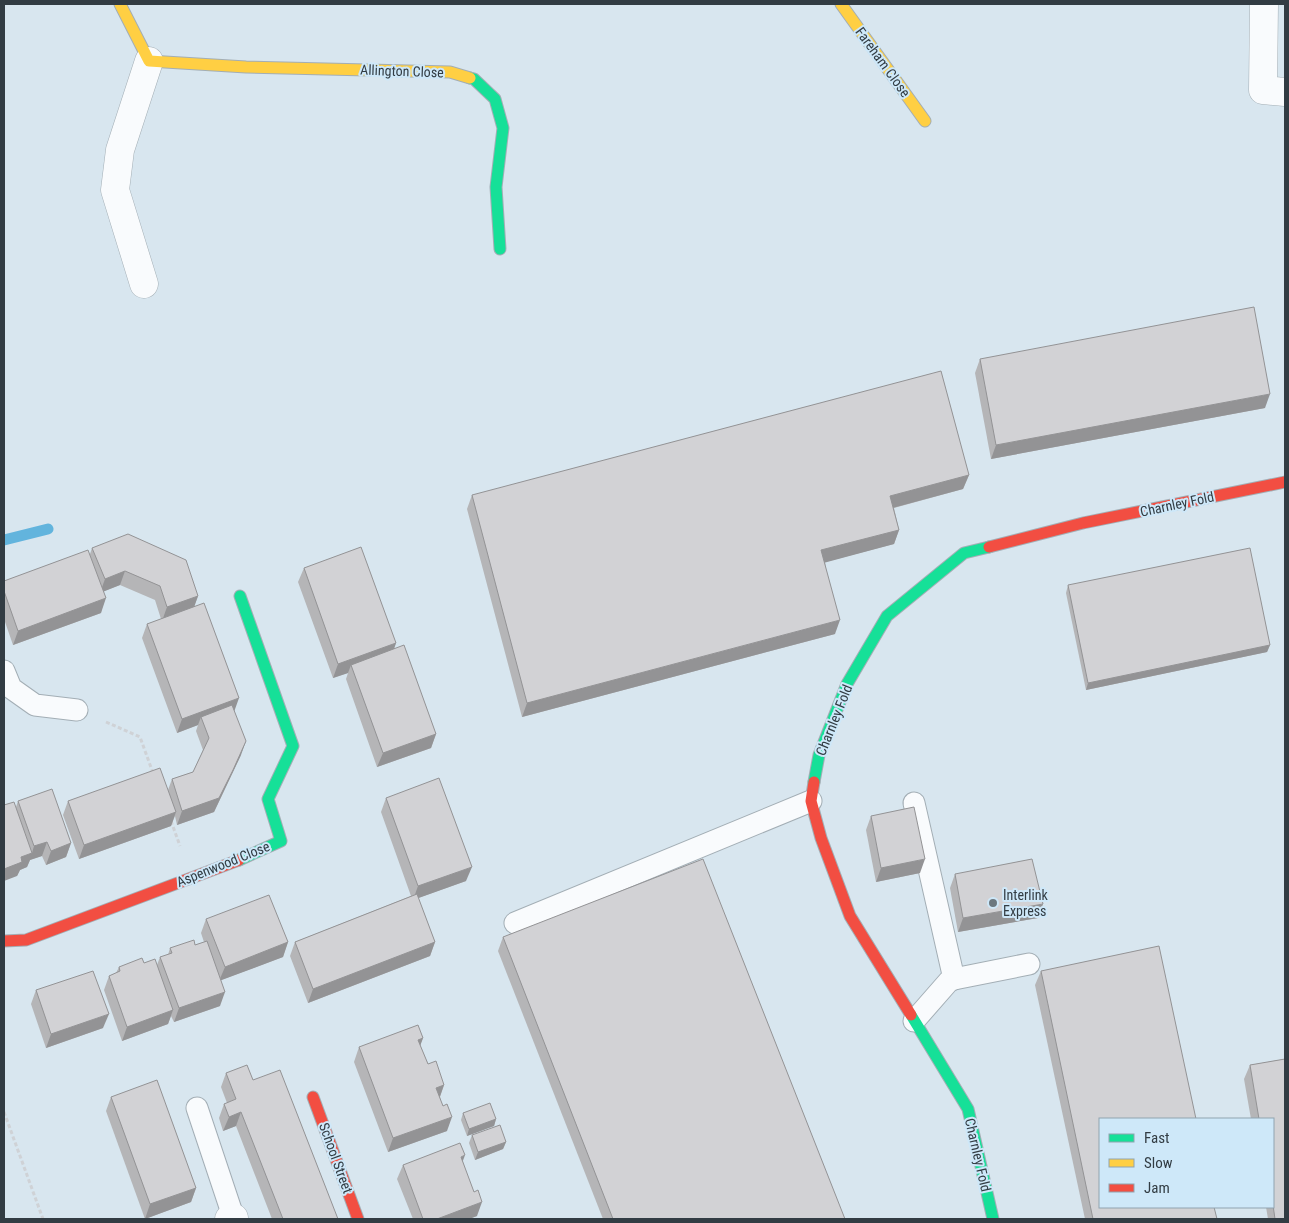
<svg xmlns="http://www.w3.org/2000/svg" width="1289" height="1223" viewBox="0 0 1289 1223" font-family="'Roboto Condensed',sans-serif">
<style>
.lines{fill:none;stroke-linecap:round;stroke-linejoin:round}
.stream{stroke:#62b4dd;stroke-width:11}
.lane-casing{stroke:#a3aeb5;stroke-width:23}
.street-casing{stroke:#a3aeb5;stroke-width:29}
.fast-casing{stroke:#a3aeb5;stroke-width:13}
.slow-casing{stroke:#a3aeb5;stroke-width:13}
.jam-casing{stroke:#a3aeb5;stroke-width:13}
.path{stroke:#cfd2d6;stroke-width:3;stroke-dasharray:4 2.5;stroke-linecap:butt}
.lane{stroke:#f9fbfd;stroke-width:21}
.street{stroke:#f9fbfd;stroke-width:28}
.fast{stroke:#16e098;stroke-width:11}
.slow{stroke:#ffcf43;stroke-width:11}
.jam{stroke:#f24e42;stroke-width:11}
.wall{fill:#b5b5b7}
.shaded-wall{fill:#939395}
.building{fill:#d2d2d5;stroke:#939395}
.poi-dot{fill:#6c787f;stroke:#cee8f9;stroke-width:2}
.labels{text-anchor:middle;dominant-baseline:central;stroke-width:4;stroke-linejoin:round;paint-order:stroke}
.street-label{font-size:14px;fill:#323c43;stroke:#cee8f9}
.poi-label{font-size:14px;fill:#323c43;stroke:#cee8f9;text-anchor:start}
</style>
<rect width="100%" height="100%" fill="#d8e6ef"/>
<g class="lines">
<path class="stream" d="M4 540 48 529"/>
<defs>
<g id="lane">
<path d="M4 671 11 688 35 705 77 710"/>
<path d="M914 803 954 979"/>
<path d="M515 923 811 801"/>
<path d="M914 1021 949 981 954 979 1029 964"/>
<path d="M197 1108 234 1219"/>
</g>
<g id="street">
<path d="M1264 4 1263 90 1285 92"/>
<path d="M144 284 115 190 120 150 149 61"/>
<path d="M229 1219 234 1218"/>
</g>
<g id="fast">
<path d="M470 78 474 79 495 99 503 128 496 187 500 249"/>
<path d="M814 782 819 755 847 684 887 616 964 553 989 547"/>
<path d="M239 860 281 841 268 799 293 746 240 596"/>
<path d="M911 1015 968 1109 993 1219"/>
</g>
<g id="slow">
<path d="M120 4 149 61 246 67 450 72 470 78"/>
<path d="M841 4 925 121"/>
</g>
<g id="jam">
<path d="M989 547 1083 523 1285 482"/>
<path d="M814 782 811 801 821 838 850 916 911 1015"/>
<path d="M4 941 26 940 239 860"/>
<path d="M313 1097 358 1219"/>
</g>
</defs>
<use href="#lane" class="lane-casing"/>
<use href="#street" class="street-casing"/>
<use href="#fast" class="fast-casing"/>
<use href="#slow" class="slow-casing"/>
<use href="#jam" class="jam-casing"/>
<g class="path">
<path d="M106 722 140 737 153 773"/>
<path d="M171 821 180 846"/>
<path d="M4 1112 43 1219"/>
</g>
<use href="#lane" class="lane"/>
<use href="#street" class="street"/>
<use href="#fast" class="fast"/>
<use href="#slow" class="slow"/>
<use href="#jam" class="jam"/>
</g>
<g class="wall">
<path d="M980 359 1265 408 991 459 975 373Z"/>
<path d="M969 475 963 489 894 508 899 530 894 544 825 562 835 634 522 717 467 509 472 495Z"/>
<path d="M92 548 198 596 194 607 234 711 241 755 214 812 177 825 175 816 171 826 79 859 63 815 68 801 168 790 172 779 193 772 203 750 196 731 198 725 177 733 142 638 147 624 161 619 155 600 120 585 104 591 101 613 13 645 4 619V581L90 554Z"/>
<path d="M304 568 396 643 394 649 436 734 431 748 377 767 346 679 348 673 333 678 298 582Z"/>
<path d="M1068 585 1270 645 1267 652 1086 690 1066 593Z"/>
<path d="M386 798 466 881 418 898 435 942 430 956 308 1003 290 956 295 942 411 896 381 812Z"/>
<path d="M18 801 71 843 66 857 46 865 42 856 30 860 27 867 20 870 17 876 16 807Z"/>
<path d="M871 816 920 873 876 882 866 830Z"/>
<path d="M955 874 1038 918 958 932 950 888Z"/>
<path d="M206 919 288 942 283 957 221 980 220 1006 174 1022 171 1016 168 1024 122 1041 104 990 109 976 116 973 119 967 144 963 157 965 160 957 168 955 170 948 195 945 204 942 201 933Z"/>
<path d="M503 937 845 1219H603L498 951Z"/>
<path d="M1041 971 1217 1219H1085L1035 985Z"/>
<path d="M36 990 103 1028 46 1048 31 1004Z"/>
<path d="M423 1038 420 1045 428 1064 444 1085 440 1097 447 1131 388 1152 354 1062 359 1047Z"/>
<path d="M1285 1059V1219H1268L1266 1207H1273V1119H1251L1244 1079 1250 1065Z"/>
<path d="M226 1073 253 1080 338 1219H272L236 1126 223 1131 219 1118 224 1104 227 1103 221 1087Z"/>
<path d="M111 1097 196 1188 191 1202 145 1219 106 1111Z"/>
<path d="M463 1113 496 1119 494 1126 467 1136 461 1120Z"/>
<path d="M472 1135 506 1142 503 1149 475 1160 469 1143Z"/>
<path d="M463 1162 477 1216 469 1219H413L397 1179 403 1165Z"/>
</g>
<g class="shaded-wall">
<path d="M1270 394 1265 408 991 459 996 445Z"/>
<path d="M969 475 963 489 885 510 890 496Z"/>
<path d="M899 530 894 544 816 565 821 550Z"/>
<path d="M125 571 120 585 100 593 105 579Z"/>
<path d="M198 596 193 610 162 621 167 607Z"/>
<path d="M106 598 101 613 13 645 18 631Z"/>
<path d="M840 620 835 634 522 717 527 703Z"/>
<path d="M396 643 391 657 351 665 348 673 333 678 338 664Z"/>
<path d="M1270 645 1267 652 1086 690 1088 683Z"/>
<path d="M239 698 234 712 201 717 198 725 177 733 182 719Z"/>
<path d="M436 734 431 748 377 767 383 753Z"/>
<path d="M246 741 241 755 214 812 177 825 182 811Z"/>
<path d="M176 812 171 826 79 859 84 845Z"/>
<path d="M47 842 42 856 30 860 27 867 20 870 17 876 4 881V869L21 857 32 853 34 846Z"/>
<path d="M71 843 66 857 46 865 51 851Z"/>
<path d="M925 859 920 873 876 882 881 868Z"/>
<path d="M472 867 466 881 413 900 418 886Z"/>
<path d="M1043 904 1038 918 958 932 963 918Z"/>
<path d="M288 942 283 957 219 981 225 967Z"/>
<path d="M435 942 430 956 308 1003 313 989Z"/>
<path d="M225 992 220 1006 174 1022 179 1008Z"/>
<path d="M173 1010 168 1024 122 1041 127 1027Z"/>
<path d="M109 1014 103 1028 46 1048 51 1034Z"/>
<path d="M423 1038 418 1052V1040Z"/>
<path d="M444 1085 439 1099 436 1088Z"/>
<path d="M241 1112 236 1126 223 1131 229 1117Z"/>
<path d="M452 1117 447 1131 388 1152 393 1138Z"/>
<path d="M496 1119 494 1126 467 1136 469 1129Z"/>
<path d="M506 1142 503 1149 475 1160 478 1152Z"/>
<path d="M465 1155 460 1169 461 1157Z"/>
<path d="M196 1188 191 1202 145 1219 150 1204Z"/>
<path d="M482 1202 477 1216 469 1219H437Z"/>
</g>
<g class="building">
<path d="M1254 307 1270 394 996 445 980 359Z"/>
<path d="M941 371 969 475 890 496 899 530 821 550 840 620 527 703 472 495Z"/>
<path d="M128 534 186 560 198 596 167 607 160 586 125 571 105 579 92 548Z"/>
<path d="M361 547 396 643 338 664 304 568Z"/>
<path d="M1250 548 1270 645 1088 683 1068 585Z"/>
<path d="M88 550 106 598 18 631 4 591V581Z"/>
<path d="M204 603 239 698 182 719 147 624Z"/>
<path d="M404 645 436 734 383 753 351 665Z"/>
<path d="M232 705 246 741 233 770 219 798 182 811 172 779 193 772 209 738 201 717Z"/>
<path d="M160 768 176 812 84 845 68 801Z"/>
<path d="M439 778 472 867 418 886 386 798Z"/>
<path d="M52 789 71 843 51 851 47 842 34 846 18 801Z"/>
<path d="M14 802 32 853 21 857 22 862 4 869V805Z"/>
<path d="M914 807 925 859 881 868 871 816Z"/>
<path d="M703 859 845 1219H613L503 937Z"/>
<path d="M1032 859 1043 904 963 918 955 874Z"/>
<path d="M417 894 435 942 313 989 295 942Z"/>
<path d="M269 895 288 942 225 967 206 919Z"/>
<path d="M194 940 195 945 207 941 225 992 179 1008 160 957 172 953 170 948Z"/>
<path d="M1159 946 1196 1119H1100V1207H1214L1217 1219H1093L1041 971Z"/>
<path d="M142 958 144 963 155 959 173 1010 127 1027 109 976 120 971 119 967Z"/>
<path d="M93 971 109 1014 51 1034 36 990Z"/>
<path d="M418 1025 423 1038 418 1040 428 1064 436 1061 444 1085 436 1088 443 1106 447 1104 452 1117 393 1138 359 1047Z"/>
<path d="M1285 1059V1219H1275L1273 1205V1119H1259L1250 1065Z"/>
<path d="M247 1065 253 1080 280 1070 338 1219H283L241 1112 229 1117 224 1104 236 1099 226 1073Z"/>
<path d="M157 1080 196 1188 150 1204 111 1097Z"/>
<path d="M490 1103 496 1119 469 1129 463 1113Z"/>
<path d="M500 1125 506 1142 478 1152 472 1135Z"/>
<path d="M460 1143 465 1155 461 1157 474 1192 478 1190 482 1202 437 1219H423L403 1165Z"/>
</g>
<circle class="poi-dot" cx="993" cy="903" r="5"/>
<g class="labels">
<g class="street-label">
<text transform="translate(883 62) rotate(54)">Fareham Close</text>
<text transform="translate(402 71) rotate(2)">Allington Close</text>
<text transform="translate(1177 504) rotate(-12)">Charnley Fold</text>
<text transform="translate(834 720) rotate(-68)">Charnley Fold</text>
<text transform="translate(223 864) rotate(-22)">Aspenwood Close</text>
<text transform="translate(978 1155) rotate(77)">Charnley Fold</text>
<text transform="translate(336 1158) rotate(70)">School Street</text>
</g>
<g class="poi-label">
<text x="1003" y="895">Interlink<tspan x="1003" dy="16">Express</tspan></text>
</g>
</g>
<rect width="1289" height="1223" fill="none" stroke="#323c43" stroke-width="10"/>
<rect x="1099" y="1118" width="175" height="90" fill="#cee8f9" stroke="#90a3b0"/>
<rect x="1109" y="1134" width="25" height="8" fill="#16e098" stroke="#90a3b0"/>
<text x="1144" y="1143" font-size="15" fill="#323c43">Fast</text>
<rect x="1109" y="1159" width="25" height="8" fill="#ffcf43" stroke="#90a3b0"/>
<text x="1144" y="1168" font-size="15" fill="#323c43">Slow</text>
<rect x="1109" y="1184" width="25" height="8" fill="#f24e42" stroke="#90a3b0"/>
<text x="1144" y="1193" font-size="15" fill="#323c43">Jam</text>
</svg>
